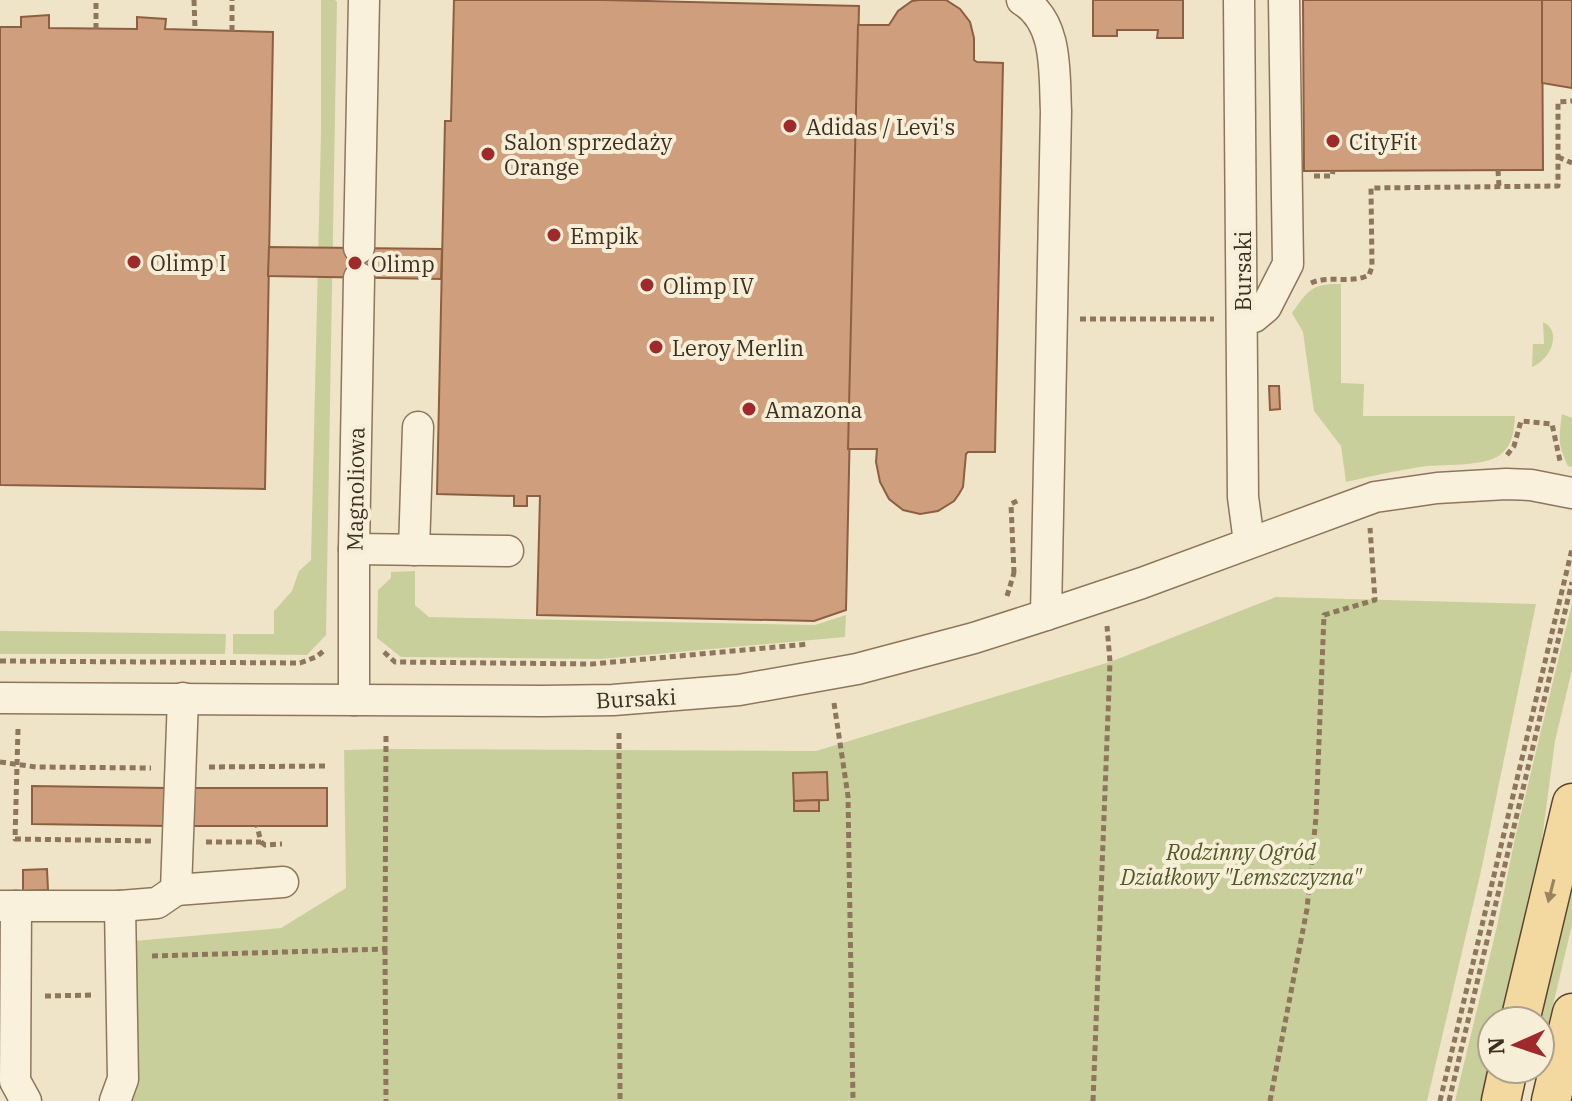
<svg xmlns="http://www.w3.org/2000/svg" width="1572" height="1101" viewBox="0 0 1572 1101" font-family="'IBM Plex Serif',serif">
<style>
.green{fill:#c9cf9b}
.building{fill:#cf9f7d;stroke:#8d5f41;stroke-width:2}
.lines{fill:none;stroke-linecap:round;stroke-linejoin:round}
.minor-casing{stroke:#8d765c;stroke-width:33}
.major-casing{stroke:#5b4430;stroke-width:41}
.path{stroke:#8d765c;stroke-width:5;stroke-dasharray:6 4;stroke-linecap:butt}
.minor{stroke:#faf1dc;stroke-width:30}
.major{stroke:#f3d9a0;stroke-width:38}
.oneway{fill:#988460}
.poi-dot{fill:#9e2a2b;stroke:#f7eed8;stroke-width:3}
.labels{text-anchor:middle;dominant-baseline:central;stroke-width:8;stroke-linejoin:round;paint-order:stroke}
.poi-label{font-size:22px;fill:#3d2e20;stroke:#f7eed8;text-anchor:start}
.street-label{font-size:22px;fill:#3d2e20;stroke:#f7eed8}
.park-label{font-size:22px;font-style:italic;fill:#4d5a26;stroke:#f7eed8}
</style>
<rect width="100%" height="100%" fill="#f0e4c8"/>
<g class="green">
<path d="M321 0H335L337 2 326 635 307 655 233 654V634H274V611L292 591 299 571 311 560 321 132Z"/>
<path d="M1341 284V383L1364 384 1363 416H1515C1514 431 1513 445 1500 455 1485 467 1440 464 1420 467 1395 471 1371 476 1346 482L1341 446 1314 411 1303 332 1292 313C1308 291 1311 283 1341 284Z"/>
<path d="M1543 322C1564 332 1549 361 1532 367L1533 344H1544Z"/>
<path d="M1562 414 1572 418V467L1568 466C1557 443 1559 437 1562 414Z"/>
<path d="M415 571V605L429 617 815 625 846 615 845 637 601 659 401 657 377 638 378 590 391 578V572Z"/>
<path d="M1276 597 1536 604 1481 871 1427 1101H131L134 941 281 928 346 888 344 750 386 749 816 751 1110 662Z"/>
<path d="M1572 603V670L1555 741 1538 870 1502 1021H1492V1062L1483 1101H1455L1497 926 1515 838Z"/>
<path d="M0 631 226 634 225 654H0Z"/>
<path d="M1572 872V925L1540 1060V1021H1537Z"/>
</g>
<g class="building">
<path d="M454 0H604L859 6 846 610 814 621 537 615 540 496H527V506H514V496L437 494 445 121H451Z"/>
<path d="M919 0H946L960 9 970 22 974 38V60L977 62 1003 63 995 452H968L966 454 963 487 959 494 954 501 938 511 920 514 903 510 889 499 880 482 876 462 877 449H848L858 25H889L898 11 912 1Z"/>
<path d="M1093 0H1183V38H1157L1158 30H1117V36H1093Z"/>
<path d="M1303 0H1542L1543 170 1304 171Z"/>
<path d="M1542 0H1572V88L1542 83Z"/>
<path d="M49 15V28L137 29V17L166 19 165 29 273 32 265 489 0 485V27H21V17Z"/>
<path d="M269 247 442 249 441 279 268 276Z"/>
<path d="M1269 386H1279L1280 409 1270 410Z"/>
<path d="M827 772 828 800 794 801 793 773Z"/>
<path d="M32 786 166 788 167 826 32 824Z"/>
<path d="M192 788H327V826H193Z"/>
<path d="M819 800V811H794V801Z"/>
<path d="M47 869 48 890 23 891V870Z"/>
</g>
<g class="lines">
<defs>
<g id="minor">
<path d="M1022 0C1059 22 1054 74 1056 111L1046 615"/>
<path d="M1239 0 1243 497 1249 542"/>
<path d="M359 248 364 0"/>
<path d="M1242 316 1254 317 1266 307 1288 264 1284 0"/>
<path d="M354 549 508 551"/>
<path d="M414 550 418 427"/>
<path d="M0 698 542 701 613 700 739 690 857 669 974 638 1046 615 1142 583 1375 497 1437 488 1506 484 1531 485 1572 493"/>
<path d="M354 700V549L359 278"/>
<path d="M176 890 283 882"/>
<path d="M0 906H120L157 903 176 890 183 698"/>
<path d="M16 906 15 1081 26 1101"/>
<path d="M115 1101 123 1079 120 906"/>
</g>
<g id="major">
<path d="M1520 1021 1572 803"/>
<path d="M1501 1101 1508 1069"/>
<path d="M1551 1101 1572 1013"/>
</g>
</defs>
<use href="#minor" class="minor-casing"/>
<use href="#major" class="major-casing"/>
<g class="path">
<path d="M194 0 195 29"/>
<path d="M96 29V0"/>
<path d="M232 31V0"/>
<path d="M1558 157 1572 163"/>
<path d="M1498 170 1499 186"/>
<path d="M1314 176H1332L1333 171"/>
<path d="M1311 283C1329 275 1352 284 1369 275L1372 267 1371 188 1558 186V102L1572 101"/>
<path d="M1080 319H1214"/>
<path d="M1507 455 1514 446 1521 421 1552 424 1560 461"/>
<path d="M1014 573 1011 504 1019 500"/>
<path d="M1007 596 1014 573 1020 572"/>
<path d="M384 652 395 662 592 664 809 644"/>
<path d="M0 661 300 663 316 657 326 649"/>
<path d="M834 703 848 796 853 1101"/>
<path d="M18 729 15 839 152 841"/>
<path d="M619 733 620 1101"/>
<path d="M0 762 36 767 151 768"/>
<path d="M209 767 328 766"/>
<path d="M206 842H261L257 826"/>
<path d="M261 842 265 845 282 844"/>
<path d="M385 949 386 1101"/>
<path d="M152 956 385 949 386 732"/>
<path d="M45 996 95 995"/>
<path d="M1093 1101 1110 662 1107 626"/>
<path d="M1270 1101 1307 909 1316 817 1324 615 1375 600 1370 528"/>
<path d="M1440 1101 1572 549"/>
<path d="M1449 1101 1572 582"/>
</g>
<use href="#minor" class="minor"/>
<use href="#major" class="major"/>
</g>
<defs><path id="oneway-solid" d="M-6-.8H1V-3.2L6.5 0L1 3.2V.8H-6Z" transform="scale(2)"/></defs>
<use class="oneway" href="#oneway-solid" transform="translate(1551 891) rotate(104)"/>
<g class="poi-dot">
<circle cx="790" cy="126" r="8"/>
<circle cx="1333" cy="141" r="8"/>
<circle cx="488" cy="154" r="8"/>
<circle cx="554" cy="235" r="8"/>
<circle cx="134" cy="262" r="8"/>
<circle cx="355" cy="263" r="8"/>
<circle cx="647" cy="285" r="8"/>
<circle cx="656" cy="347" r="8"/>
<circle cx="749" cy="409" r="8"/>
</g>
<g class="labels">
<g class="poi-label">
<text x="806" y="126">Adidas / Levi's</text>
<text x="504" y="141">Salon sprzedaży<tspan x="504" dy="25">Orange</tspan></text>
<text x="1349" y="141">CityFit</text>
<text x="570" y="235">Empik</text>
<text x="150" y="262">Olimp I</text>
<text x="371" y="263">Olimp</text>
<text x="663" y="285">Olimp IV</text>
<text x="672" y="347">Leroy Merlin</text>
<text x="765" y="409">Amazona</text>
</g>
<g class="street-label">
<text transform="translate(1242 271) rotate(-90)">Bursaki</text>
<text transform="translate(355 489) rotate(-89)">Magnoliowa</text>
<text transform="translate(636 698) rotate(-3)">Bursaki</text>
</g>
<g class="park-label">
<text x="1241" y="851">Rodzinny Ogród<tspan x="1241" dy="25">Działkowy "Lemszczyzna"</tspan></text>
</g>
</g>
<g transform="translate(1516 1045) rotate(267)"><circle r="38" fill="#f7eed8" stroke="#ada18e" stroke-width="2"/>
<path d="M0-6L14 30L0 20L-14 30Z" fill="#9e2a2b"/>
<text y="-12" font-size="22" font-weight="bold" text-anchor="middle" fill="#3d2e20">N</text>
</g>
</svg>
